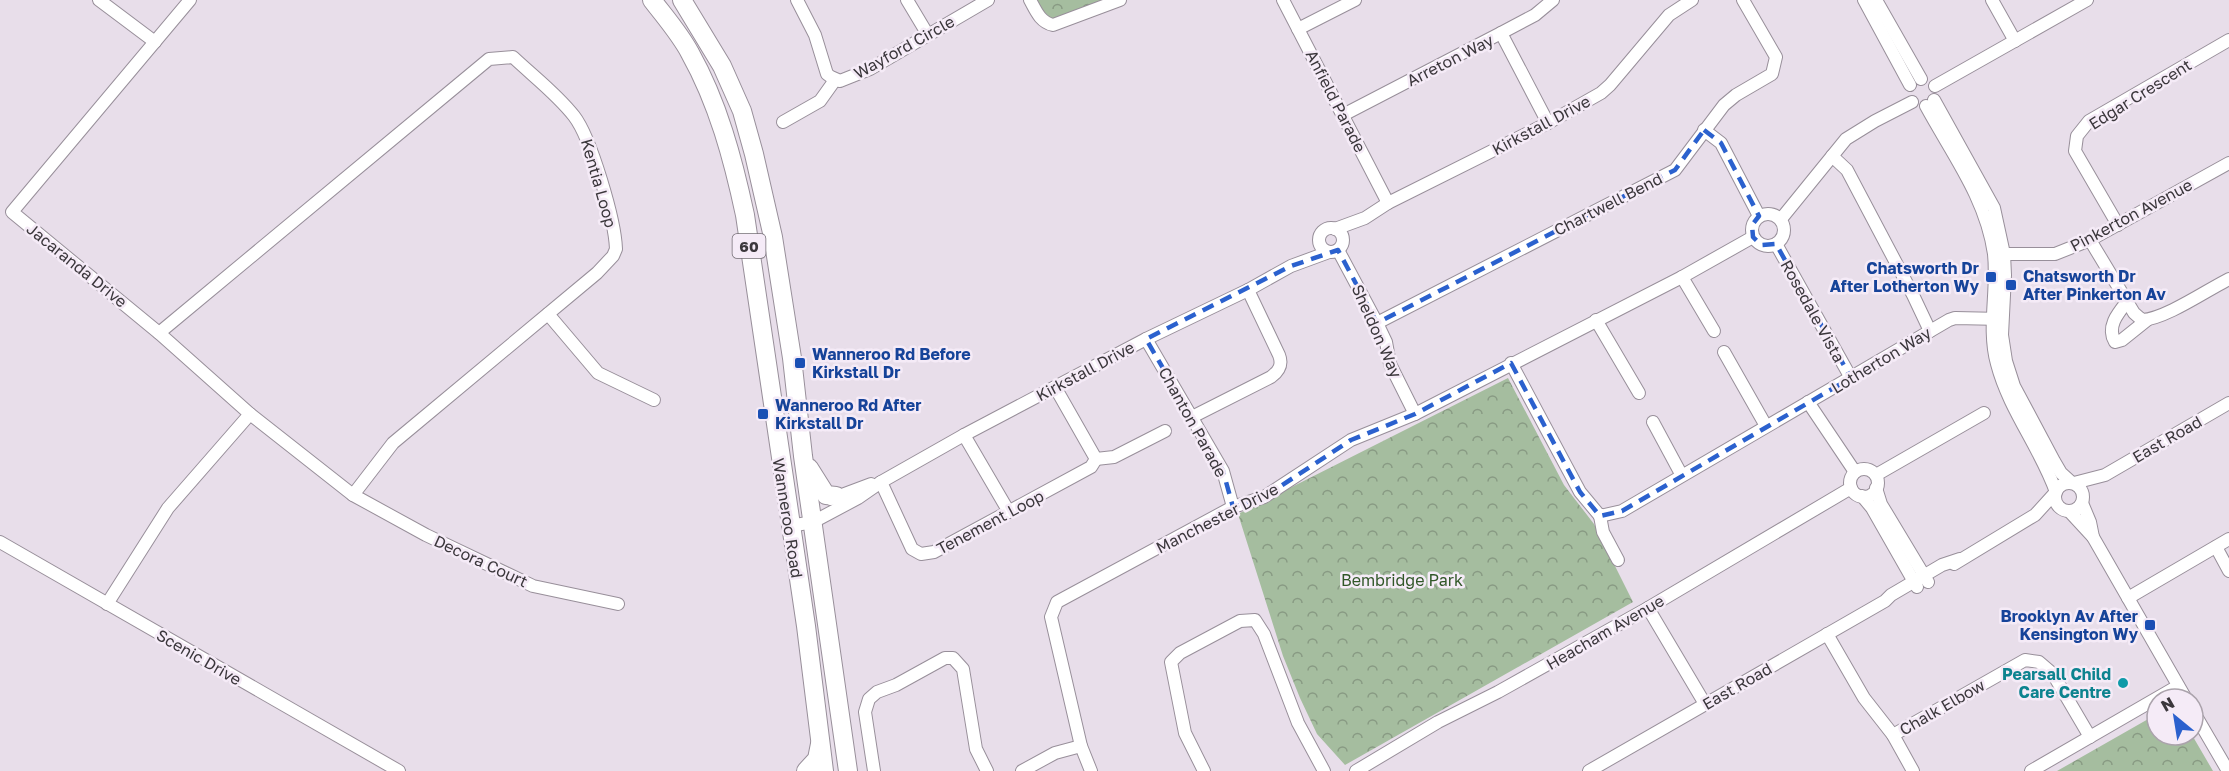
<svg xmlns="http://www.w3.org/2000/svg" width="2229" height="771" viewBox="0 0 2229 771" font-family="'Golos Text',sans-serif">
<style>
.park{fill:url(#park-crowns)}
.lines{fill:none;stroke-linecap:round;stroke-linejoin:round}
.minor-casing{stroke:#988f9a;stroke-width:14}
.highway-casing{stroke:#988f9a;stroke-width:20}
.minor{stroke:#fff;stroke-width:12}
.highway{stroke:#fff;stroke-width:18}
.marked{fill:none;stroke:#2b61ce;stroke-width:4.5;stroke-dasharray:12 8;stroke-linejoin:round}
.transit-dot{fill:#1a4fb4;stroke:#f5ebf7;stroke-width:2}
.culture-dot{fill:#0f9aa8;stroke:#f5ebf7;stroke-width:2}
.labels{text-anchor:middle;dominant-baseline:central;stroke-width:5;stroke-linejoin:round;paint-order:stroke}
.shield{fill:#f5ebf7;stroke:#736d74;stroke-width:1.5}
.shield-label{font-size:15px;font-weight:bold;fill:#3b373c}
.street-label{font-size:16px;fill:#3b373c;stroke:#f5ebf7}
.transit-label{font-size:16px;font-weight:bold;fill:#164399;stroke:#f5ebf7;text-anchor:start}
.park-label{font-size:16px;fill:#315728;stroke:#f5ebf7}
.culture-label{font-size:16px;font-weight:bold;fill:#0d838f;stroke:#f5ebf7;text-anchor:end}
</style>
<defs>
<pattern id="park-crowns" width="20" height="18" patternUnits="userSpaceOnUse" patternTransform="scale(1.5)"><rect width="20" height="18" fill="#a5bd9f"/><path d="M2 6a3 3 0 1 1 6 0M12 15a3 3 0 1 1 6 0" fill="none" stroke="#889a83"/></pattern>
</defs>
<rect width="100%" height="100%" fill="#e8deea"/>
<g class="park">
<path d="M1030 0H1120L1053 25Z"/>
<path d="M1508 378 1564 485 1594 524 1633 602 1345 765 1317 734 1300 698 1283 656 1238 514Z"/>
<path d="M2157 714V735H2192L2213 771H2057Z"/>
</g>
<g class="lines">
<defs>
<g id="minor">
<path d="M99 0 155 42"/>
<path d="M190 0 12 212 159 333 250 414 353 495 426 535 533 586 618 604"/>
<path d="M797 0 815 35 827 74 831 77 840 81 870 69 988 0"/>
<path d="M907 0 928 35"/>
<path d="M1030 0C1036 11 1040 22 1053 25L1120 0"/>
<path d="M1283 0 1388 203"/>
<path d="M1864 0 1910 85"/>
<path d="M1876 0 1921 79"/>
<path d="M1992 0 2015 41"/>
<path d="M1298 29 1355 0"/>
<path d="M1501 33 1548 123"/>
<path d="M1935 86 2087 0"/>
<path d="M1934 100 1994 208 2004 254 2005 275 2002 335 2006 361 2014 386 2054 461 2061 473 2072 483"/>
<path d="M1926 106C1952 154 1986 198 1994 254 1998 291 1987 328 1997 364 2009 410 2040 447 2056 492"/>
<path d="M1343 115 1501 33 1535 15 1553 0"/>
<path d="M783 122 820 101 835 80"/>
<path d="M1704 130 1721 143 1759 216"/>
<path d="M1832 156 1847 170 1913 295 1930 331"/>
<circle cx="1768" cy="230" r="16"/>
<path d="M1781 219 1846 139 1875 121 1912 102"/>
<path d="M2118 225 2075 151 2077 136 2089 121 2229 40"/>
<circle cx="1331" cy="240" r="12"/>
<path d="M1335 229 1365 218 1388 203 1548 123 1601 93 1610 85 1669 15 1692 0"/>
<path d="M2090 240 2134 313 2142 320C2165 319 2207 290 2229 279"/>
<path d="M1776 244 1851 378"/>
<path d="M1338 250 1377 323 1386 342 1390 364 1415 414"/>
<path d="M1998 254H2055L2090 240 2229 163"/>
<path d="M1682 277 1714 331"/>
<path d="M2127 302C2118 313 2106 327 2115 342L2122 340 2147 320"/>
<path d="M548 314 598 373 654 400"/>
<path d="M1596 320 1639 393"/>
<path d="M1377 323 1675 170 1724 105 1736 95 1772 74 1776 57 1743 0"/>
<path d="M159 333 489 59 513 57C533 76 557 94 574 116 591 138 615 220 616 249L613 256 597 273 393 443 353 495"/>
<path d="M1146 339 1223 471 1233 507"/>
<path d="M1724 352 1766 426"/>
<path d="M1511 363 1580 492 1600 516 1622 511 1949 320 1955 318 2002 319"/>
<path d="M1808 402 1855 472"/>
<path d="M1192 417 1271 377C1279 371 1283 365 1279 355L1248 290"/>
<path d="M1653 422 1681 474"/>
<path d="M964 435 1009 512"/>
<path d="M1096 459 1114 457 1165 431"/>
<circle cx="1864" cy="483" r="14"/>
<path d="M1876 475 1984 413"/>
<path d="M881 482 912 549 921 554 934 552 1091 467 1096 459 1055 387"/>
<circle cx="2069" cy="497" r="14"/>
<path d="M2074 483 2105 475 2229 403"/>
<path d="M1876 488 1881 504 1928 582"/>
<path d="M1862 496 1872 508 1917 587"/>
<path d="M831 499 871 484"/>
<path d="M2082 503 2090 522 2093 537"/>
<path d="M2069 511 2093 537 2186 699"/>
<path d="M1600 516 1603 532 1618 560"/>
<path d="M790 526 813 522 858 498 881 482 964 435 1146 339 1248 290 1291 266 1329 252"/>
<path d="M0 542 399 771"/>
<path d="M2216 547 2229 571"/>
<path d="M1954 564 2035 515 2055 493"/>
<path d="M2128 598 2229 539"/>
<path d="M107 604 168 508 250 414"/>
<path d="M1648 608 1705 704"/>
<path d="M1827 634 1864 698 1893 735 1913 771"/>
<path d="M2193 711 2228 771"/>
<path d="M1893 735 2025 660 2039 662 2053 674 2090 737"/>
<path d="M874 771 865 712 869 699 877 692 896 685 945 658H953L963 669 976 749 987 771"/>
<path d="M1022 771 1055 753 1081 746"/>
<path d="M1091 771 1081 746 1051 617 1057 602 1233 507 1264 497 1351 440 1415 414 1682 277 1753 237"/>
<path d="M1204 771 1185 733 1171 662 1180 653 1240 621 1255 620 1264 634 1298 723 1324 771"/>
<path d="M1356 771 1438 722 1498 692 1648 608 1851 488"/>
<path d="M1589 771 1885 601 1891 595 1942 565 1960 559"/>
<path d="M2031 771 2178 686"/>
</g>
<g id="highway">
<path d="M652 0C665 17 680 34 690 53 718 103 733 159 745 215L806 626 824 771"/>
<path d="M682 0 722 66 742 111 754 154 773 237 792 358 803 456 848 771"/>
<path d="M809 468 826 495 836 496"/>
<path d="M806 771 817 759 820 744"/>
</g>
</defs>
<use href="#minor" class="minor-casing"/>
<use href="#highway" class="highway-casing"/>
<use href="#minor" class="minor"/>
<use href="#highway" class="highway"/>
</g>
<path class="marked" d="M1704 130 1721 143 1759 216 1752 225 1753 237 1761 245 1776 244 1851 378 1622 511 1600 516 1580 492 1511 363 1415 414 1351 440 1264 497 1233 507 1223 471 1146 339 1291 266 1338 250 1377 323 1675 170Z"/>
<g class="transit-dot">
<rect x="1985" y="271" width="12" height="12" rx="3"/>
<rect x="2005" y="279" width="12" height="12" rx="3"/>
<rect x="794" y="357" width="12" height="12" rx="3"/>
<rect x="757" y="408" width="12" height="12" rx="3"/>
<rect x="2144" y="619" width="12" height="12" rx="3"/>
</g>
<circle class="culture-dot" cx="2123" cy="683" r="6"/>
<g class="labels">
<rect class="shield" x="732.5" y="234" width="33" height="24" rx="4.5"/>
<g class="shield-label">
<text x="749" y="246">60</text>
</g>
<g class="street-label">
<text transform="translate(904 47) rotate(-29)">Wayford Circle</text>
<text transform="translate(1450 60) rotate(-27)">Arreton Way</text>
<text transform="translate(2140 94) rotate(-32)">Edgar Crescent</text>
<text transform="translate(1336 101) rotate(63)">Anfield Parade</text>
<text transform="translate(1541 125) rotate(-28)">Kirkstall Drive</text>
<text transform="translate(599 183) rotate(74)">Kentia Loop</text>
<text transform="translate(1608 204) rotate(-27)">Chartwell Bend</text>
<text transform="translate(2131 215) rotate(-28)">Pinkerton Avenue</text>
<text transform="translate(77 265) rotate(39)">Jacaranda Drive</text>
<text transform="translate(1813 311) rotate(61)">Rosedale Vista</text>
<text transform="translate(1377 331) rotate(66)">Sheldon Way</text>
<text transform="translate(1881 360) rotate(-31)">Lotherton Way</text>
<text transform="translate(1085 371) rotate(-28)">Kirkstall Drive</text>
<text transform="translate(1193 422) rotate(61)">Chanton Parade</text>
<text transform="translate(2167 439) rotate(-30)">East Road</text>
<text transform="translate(788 518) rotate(81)">Wanneroo Road</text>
<text transform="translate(1217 518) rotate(-27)">Manchester Drive</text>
<text transform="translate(990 522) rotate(-28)">Tenement Loop</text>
<text transform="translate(481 561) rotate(25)">Decora Court</text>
<text transform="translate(1605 632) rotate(-30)">Heacham Avenue</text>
<text transform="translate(199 657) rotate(30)">Scenic Drive</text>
<text transform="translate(1737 686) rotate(-30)">East Road</text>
<text transform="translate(1942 707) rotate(-30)">Chalk Elbow</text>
</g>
<g class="transit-label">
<text x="1979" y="268" text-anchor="end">Chatsworth Dr<tspan x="1979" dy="18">After Lotherton Wy</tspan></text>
<text x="2023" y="276">Chatsworth Dr<tspan x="2023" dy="18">After Pinkerton Av</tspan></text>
<text x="812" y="354">Wanneroo Rd Before<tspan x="812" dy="18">Kirkstall Dr</tspan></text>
<text x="775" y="405">Wanneroo Rd After<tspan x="775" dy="18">Kirkstall Dr</tspan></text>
<text x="2138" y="616" text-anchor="end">Brooklyn Av After<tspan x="2138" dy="18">Kensington Wy</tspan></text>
</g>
<g class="park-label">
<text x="1402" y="580">Bembridge Park</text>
</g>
<g class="culture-label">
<text x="2111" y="674">Pearsall Child<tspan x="2111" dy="18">Care Centre</tspan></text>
</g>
</g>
<g transform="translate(2175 717) rotate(330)"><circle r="28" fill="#f5ebf7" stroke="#aba3ac" stroke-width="1.5"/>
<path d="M0-4.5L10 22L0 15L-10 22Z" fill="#2b61ce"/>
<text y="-9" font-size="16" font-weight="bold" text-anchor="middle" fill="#3b373c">N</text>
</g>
</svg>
